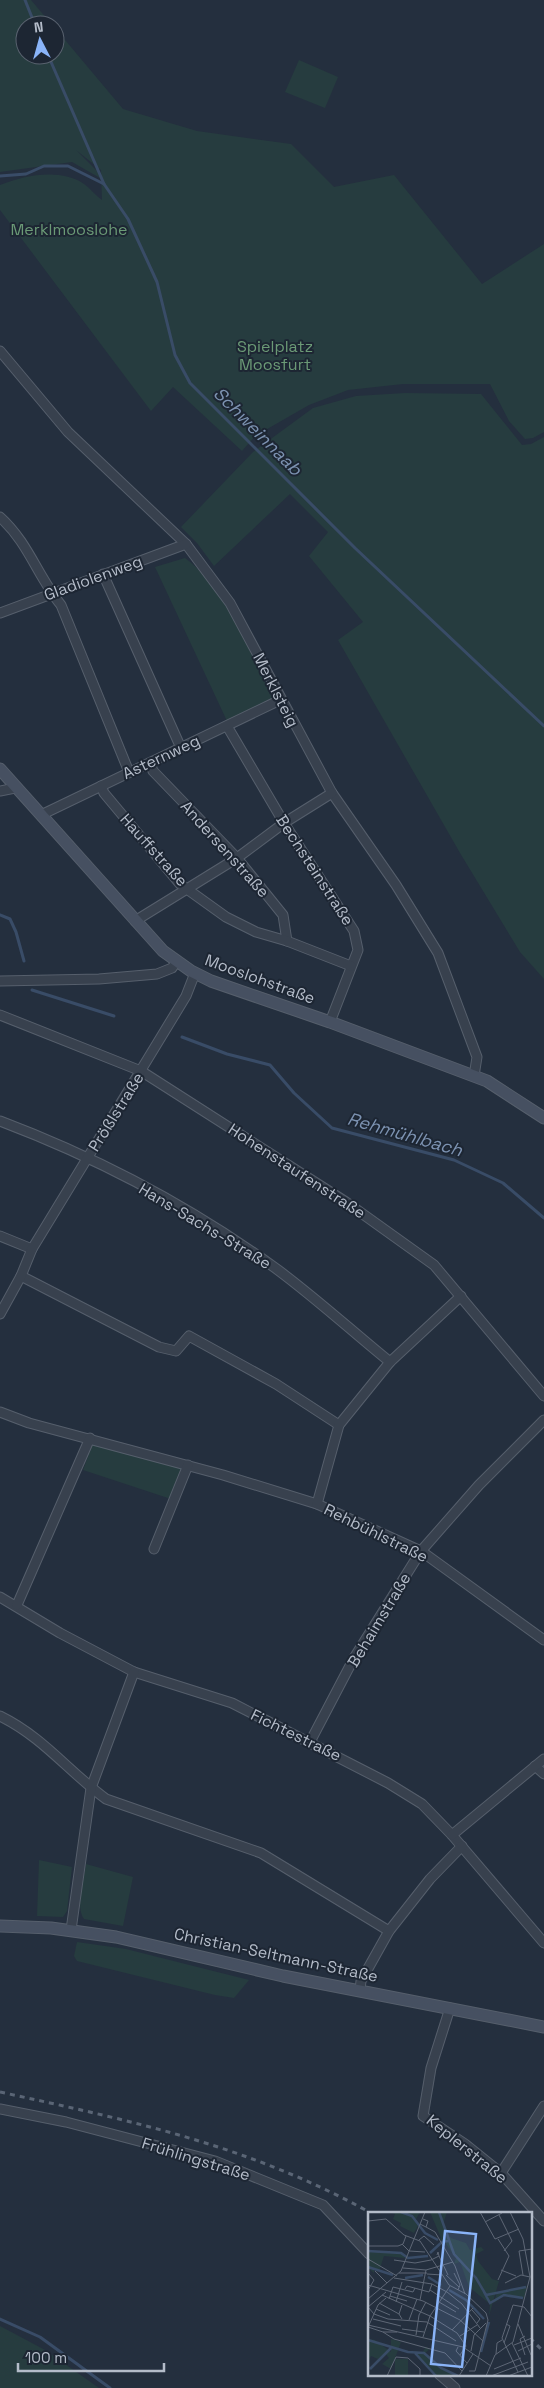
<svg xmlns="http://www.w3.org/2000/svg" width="544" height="2388" viewBox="0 0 544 2388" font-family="'Space Grotesk',sans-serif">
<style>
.green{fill:#263c3f}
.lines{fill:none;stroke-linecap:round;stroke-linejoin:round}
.stream{stroke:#394c67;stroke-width:3}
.street-casing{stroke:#565f6c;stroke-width:11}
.secondary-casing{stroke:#565f6c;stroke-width:13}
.street{stroke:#38414e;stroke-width:9}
.secondary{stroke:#465061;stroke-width:11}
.rail{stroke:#5a6575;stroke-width:3;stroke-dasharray:5 5;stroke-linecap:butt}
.labels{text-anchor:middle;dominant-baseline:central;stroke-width:4;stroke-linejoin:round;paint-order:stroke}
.park-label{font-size:16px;fill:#6b9a76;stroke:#1d2633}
.street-label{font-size:16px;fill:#b4bcc9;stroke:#1d2633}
.water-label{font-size:18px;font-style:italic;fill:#7c92b1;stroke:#1d2633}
.inset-river{fill:none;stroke:#394c67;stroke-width:2.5}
.inset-road{fill:none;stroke:#5e6776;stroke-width:1}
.view{fill:#8ab4f8;fill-opacity:0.15;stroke:#8ab4f8;stroke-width:2.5}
.inset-edge{fill:none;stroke:#b4bcc9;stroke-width:2.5}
</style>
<rect width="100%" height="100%" fill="#242f3e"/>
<g class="green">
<path d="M0 0H31L52 25H25V55H55V28L123 109 197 131 291 144 334 187 394 175 482 284 544 244V432L533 438 525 439 509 421 490 384H403L348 390 309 405 255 436 242 451 173 387 151 411 0 210V185C25 175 61 168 84 184 91 189 96 196 102 200L101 170 76 150 98 172 100 178 72 162 0 172Z"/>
<path d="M299 60 338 77 325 108 285 92Z"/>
<path d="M405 393 481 394 522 445 531 444 544 437V979L520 952 460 853 338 640 363 622 309 556 328 532 290 494 214 566 197 543 181 527 253 452 313 408 356 396Z"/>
<path d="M185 558C222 584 253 657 272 698L227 721 155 567Z"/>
<path d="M93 1443 182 1469 171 1499 83 1470Z"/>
<path d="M39 1860 72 1867 67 1911 63 1917 37 1916Z"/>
<path d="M86 1864 133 1877 123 1926 84 1919C75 1906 84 1879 86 1864Z"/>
<path d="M77 1942 126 1949 249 1980 234 1998 215 1995 77 1961 74 1956Z"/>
<path d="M0 2326 45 2350 99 2388H0Z"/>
</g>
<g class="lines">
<g class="stream">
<path d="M25 0 35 25"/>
<path d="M48 55 104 184"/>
<path d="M0 176 26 174 44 166H68L104 184 128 219 157 282 175 355 190 383 355 548 544 726"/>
<path d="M0 915 10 919 16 932 24 961"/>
<path d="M32 990 114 1016"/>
<path d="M182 1037 227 1054 270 1065 294 1093 332 1128 454 1160 503 1183 544 1218"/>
<path d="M0 2319 40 2337 110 2388"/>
</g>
<defs>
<g id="street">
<path d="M0 351 68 432 186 544 230 603 332 793 396 885 438 953 477 1057 474 1076"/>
<path d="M0 517C28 542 38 577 61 605L129 772"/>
<path d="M103 574 181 748"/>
<path d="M0 613 186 544"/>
<path d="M227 726 284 823 354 931 358 950 330 1022"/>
<path d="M150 763 153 771 237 858 283 915 287 941"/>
<path d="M101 786 104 793 180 884 226 917 256 932 287 941 351 966"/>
<path d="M0 791 15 788"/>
<path d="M41 815 280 700"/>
<path d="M135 921 237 858 284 823 332 793"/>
<path d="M0 981 99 979 157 974 172 968 177 961"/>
<path d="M0 1015 141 1071 346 1202 434 1265 544 1396"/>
<path d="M0 1121C98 1158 194 1209 278 1270 317 1299 353 1332 390 1362"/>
<path d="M0 1236 32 1249"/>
<path d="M21 1276 159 1347 176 1351 189 1336 276 1384 339 1425"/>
<path d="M0 1314 21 1276 32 1249 186 996 195 973"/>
<path d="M0 1412 29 1423 223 1475 317 1504 421 1551 544 1640"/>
<path d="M317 1504 339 1425 390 1362 461 1296"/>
<path d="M154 1549 188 1465"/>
<path d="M0 1597 60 1633 134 1672 232 1703 388 1783 422 1804 452 1835 544 1943"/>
<path d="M17 1605 90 1438"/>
<path d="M0 1716C43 1737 68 1771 106 1799L261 1853 389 1931"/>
<path d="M310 1742 354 1658 421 1551 479 1485 544 1420"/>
<path d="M535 1766 544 1774"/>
<path d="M452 1835 544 1759"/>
<path d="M71 1930 91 1788 134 1672"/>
<path d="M360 1990 361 1981 389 1931 430 1879 462 1846"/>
<path d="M450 2008 431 2068 423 2116 465 2144 501 2173 544 2221"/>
<path d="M0 2109 66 2122 215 2161 323 2205 369 2254"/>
<path d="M501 2173 544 2106"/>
<path d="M439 2374 455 2388"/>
</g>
<g id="secondary">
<path d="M0 769 163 951 191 971 211 981 330 1022 487 1081 544 1118"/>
<path d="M0 1926 51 1928 116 1937 283 1976 544 2027"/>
</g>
</defs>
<use href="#street" class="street-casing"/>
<use href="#secondary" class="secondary-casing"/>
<use href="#street" class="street"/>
<use href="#secondary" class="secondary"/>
<g class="rail">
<path d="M0 2092C133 2121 250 2146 371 2213"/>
<path d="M530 2338 544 2352"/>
</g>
</g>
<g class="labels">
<g class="park-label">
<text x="69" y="229">Merklmooslohe</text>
<text x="275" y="346">Spielplatz<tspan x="275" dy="18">Moosfurt</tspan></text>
</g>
<g class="street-label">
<text transform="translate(93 578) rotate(-20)">Gladiolenweg</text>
<text transform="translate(276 690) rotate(63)">Merklsteig</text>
<text transform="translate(161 757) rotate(-25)">Asternweg</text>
<text transform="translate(225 849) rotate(48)">Andersenstraße</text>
<text transform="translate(154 850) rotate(48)">Hauffstraße</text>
<text transform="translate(315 870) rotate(57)">Bechsteinstraße</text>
<text transform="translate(260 979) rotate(20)">Mooslohstraße</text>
<text transform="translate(116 1112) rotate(-58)">Prößlstraße</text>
<text transform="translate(297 1171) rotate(33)">Hohenstaufenstraße</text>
<text transform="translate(205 1226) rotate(31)">Hans-Sachs-Straße</text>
<text transform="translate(376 1533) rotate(26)">Rehbühlstraße</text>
<text transform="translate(379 1620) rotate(-59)">Behaimstraße</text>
<text transform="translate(296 1735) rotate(26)">Fichtestraße</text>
<text transform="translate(276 1955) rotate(12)">Christian-Seltmann-Straße</text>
<text transform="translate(467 2149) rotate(39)">Keplerstraße</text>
<text transform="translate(196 2159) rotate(17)">Frühlingstraße</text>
</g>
<g class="water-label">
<text transform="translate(258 431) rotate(45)">Schweinnaab</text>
<text transform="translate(405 1134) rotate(16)">Rehmühlbach</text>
</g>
</g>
<g transform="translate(368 2212)">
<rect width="164" height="164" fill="#242f3e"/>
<path d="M21 0H52L47 9 50 14 46 21 32 14 33 11 25 7 27 2ZM62 0H79L75 12 83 26 98 31 102 38 113 35 116 38 108 42 110 49 124 67 131 69 121 104 122 92 101 75 92 50 86 52 88 46 76 29 71 28 73 26ZM0 40H33L37 46 16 44 11 59 6 58V61L0 56ZM159 74 156 86 135 84 126 91 129 80ZM0 127 7 128 23 140V127L33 130 23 157 14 152 21 146 17 141 10 147 3 144 0 150ZM58 135 62 137 56 142 86 164H69L47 140 54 141ZM27 147H40V164H27Z" fill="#263c3f"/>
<path class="inset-river" d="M33 0 44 4 57 21 70 28M71 0 86 42 108 66 118 83 158 75M0 39 33 41 40 46 60 44M62 41 74 30 80 29M0 55 25 63M60 65 73 73M37 66 55 63M81 78 98 88 116 107M116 80 122 91 136 83 155 86M0 128 40 140 56 141 73 156 90 164M113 140 121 110M47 141 68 164M2 157 23 136"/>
<path class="inset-road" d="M112 0 127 27 151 17M131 3 144 29 136 39M0 9 18 7 36 23 52 29 81 73 98 82 118 101 120 108 107 159H101M117 10 134 1M52 12 58 15 60 9 55 7M58 15 67 20 87 54 97 82M51 28 56 24 66 33M34 32 41 39 57 40M0 34H30L35 32 38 24M71 44 80 63M0 47 29 64M26 48 47 51 63 48 71 44 70 40 69 43M35 56 58 58 85 50M133 58 148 64M7 59 19 71M0 61 6 68 0 78M31 61H59M86 61 92 73 90 78M59 62 74 63M78 63 91 75M155 63 151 39 164 37M26 66 64 72 79 80 94 92 112 116M130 68 141 44 130 27M137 71 153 63 162 65M0 73 55 89 92 108 115 129M37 77 39 74 61 80 64 72M62 78 91 97M14 83 62 104 89 121 98 134 92 143M22 84 39 89M0 87 33 59 57 0M21 87 25 75 45 80 47 76M52 88 58 58M28 90 34 70M71 90 88 100M11 91 31 102M34 93 31 102 34 107M0 95 6 102 20 107 59 110 88 129M0 95 18 80M8 97 22 103M104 98 112 107 109 111M5 107 33 114M41 108 49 87M150 112 163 143M0 113 95 135 123 154M1 113 10 93 18 86M0 115 15 120H29M34 117 56 120M84 118 105 96M15 120 26 127 77 141 94 159M48 123 51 103 58 90M92 124 109 113M157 124 152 127 157 143M55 125 62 104 82 74M136 131 142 114 138 112M144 131 160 164M146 133 164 126M90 135 88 139 99 151M103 139 106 123 118 111M150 139 164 132M128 142 129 131 134 128M126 157 153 146M150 160 134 126 145 93 156 95 164 105M19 164 28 145 40 146 52 157V164M91 164 105 142M118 164 127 143 145 130 162 65 155 27 142 0M123 164 160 150M140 164 164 155"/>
<path class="view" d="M77 19 108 22 94 155 63 152Z"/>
<rect width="164" height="164" class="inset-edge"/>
</g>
<g transform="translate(40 40) rotate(354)"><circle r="24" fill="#1d2633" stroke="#59626f"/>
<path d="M0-4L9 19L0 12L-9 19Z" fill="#8ab4f8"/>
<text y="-8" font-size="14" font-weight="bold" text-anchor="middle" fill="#b4bcc9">N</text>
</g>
<path d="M18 2363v8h146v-8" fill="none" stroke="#b4bcc9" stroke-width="2.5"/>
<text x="25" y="2363" font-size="15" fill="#b4bcc9" stroke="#1d2633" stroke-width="4" paint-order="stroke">100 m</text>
</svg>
